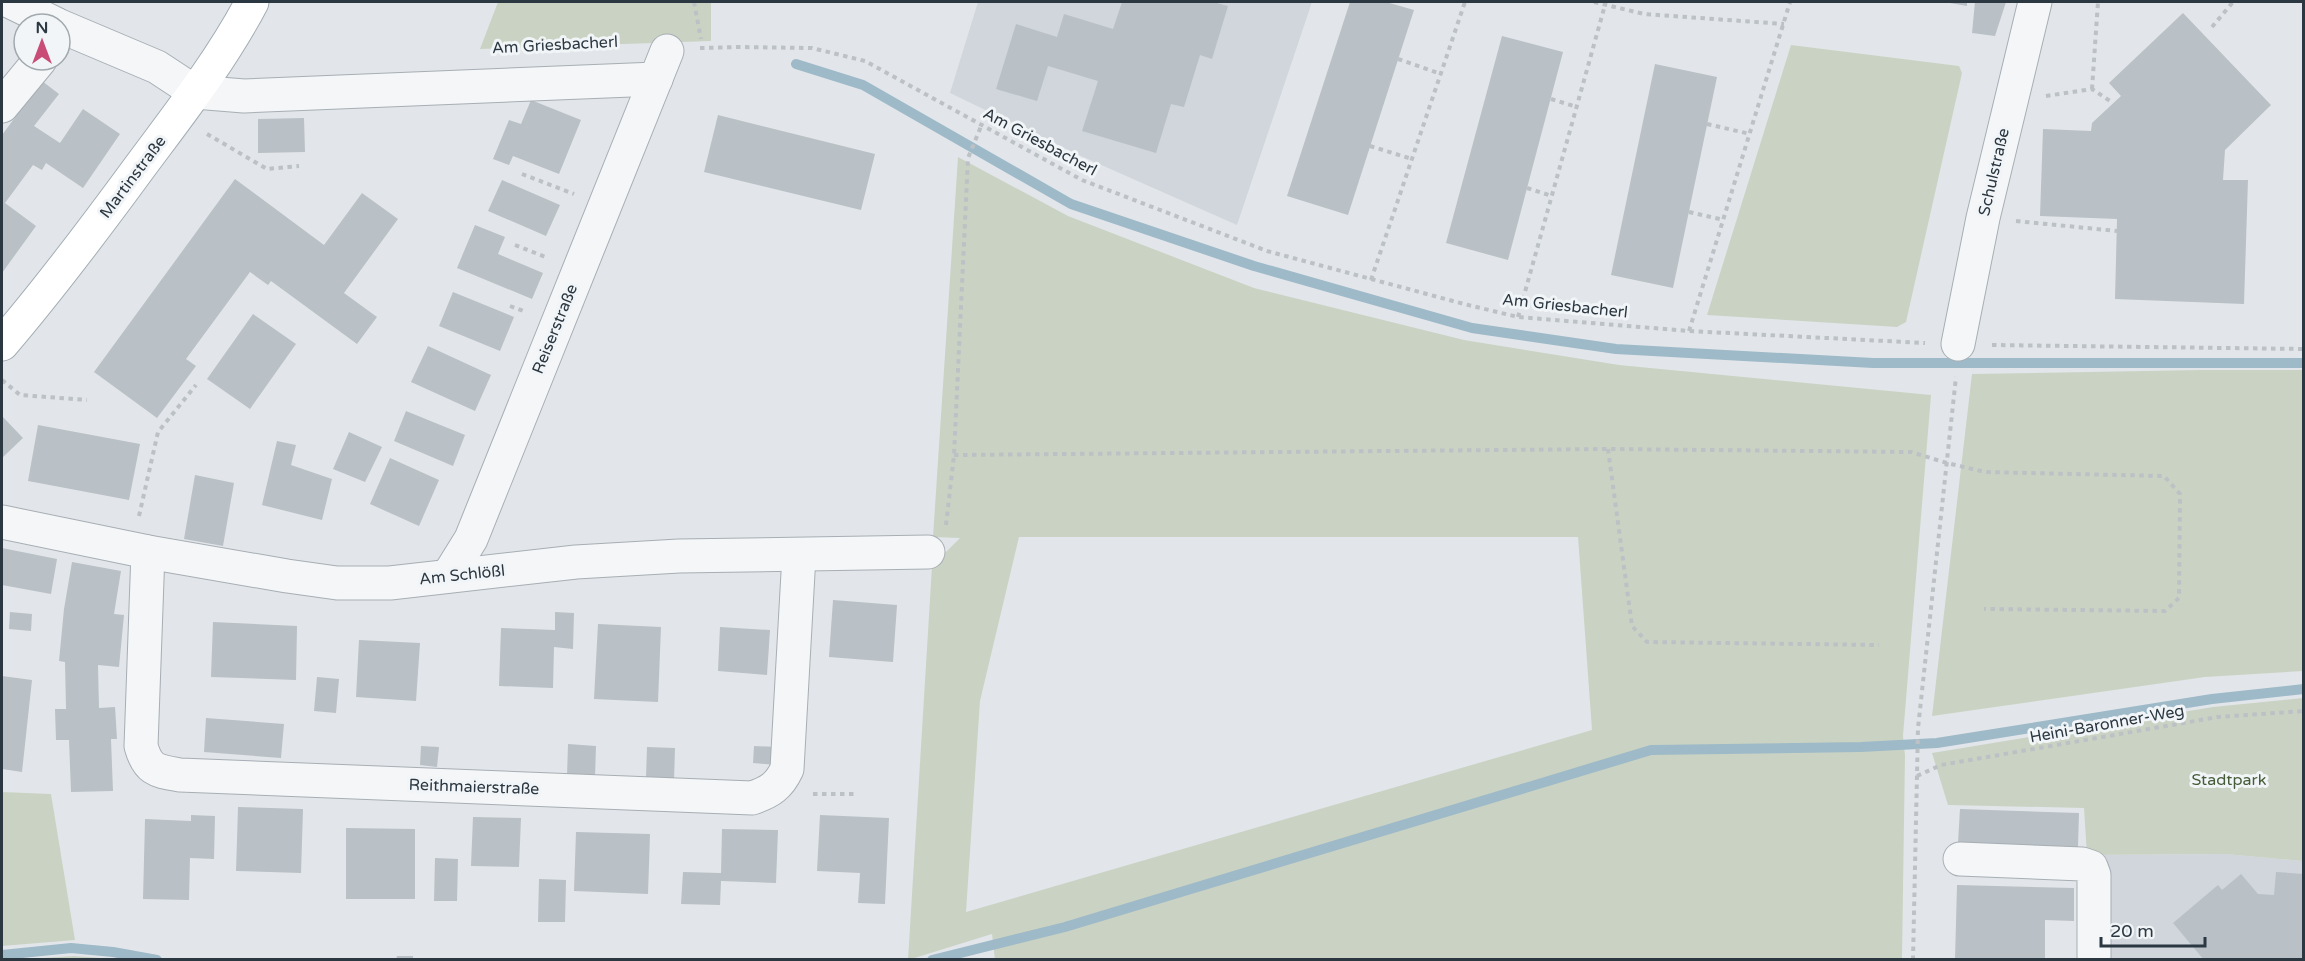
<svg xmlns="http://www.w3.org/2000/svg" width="2305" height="961" viewBox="0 0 2305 961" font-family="'Varela Round',sans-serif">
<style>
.built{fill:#d0d6dc}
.green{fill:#cad3c3;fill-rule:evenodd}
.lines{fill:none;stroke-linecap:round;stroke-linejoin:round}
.stream{stroke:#9ebac8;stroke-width:10}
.building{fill:#b9c0c6}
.minor-casing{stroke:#a7aeb4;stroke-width:35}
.major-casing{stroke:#a2adb5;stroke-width:35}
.path{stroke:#bcc1c5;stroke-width:4;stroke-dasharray:4.5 4.5;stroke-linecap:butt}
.minor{stroke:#f4f6f8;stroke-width:33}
.major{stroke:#fff;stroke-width:33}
.labels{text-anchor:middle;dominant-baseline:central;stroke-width:6;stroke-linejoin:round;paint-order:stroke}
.street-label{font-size:16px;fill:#2b3741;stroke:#f1f5f7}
.park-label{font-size:16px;fill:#465c38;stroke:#f1f5f7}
</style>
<rect width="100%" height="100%" fill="#e2e6ea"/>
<g class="built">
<path d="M978 2H1312L1237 225 1081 156 950 93Z"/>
<path d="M2225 854 2303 861V959H2105L2104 855Z"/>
</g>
<g class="green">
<path d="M498 2H711V41L480 49Z"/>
<path d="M1791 45 1959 66 1962 73 1906 322 1897 327 1707 315Z"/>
<path d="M958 157 1068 216 1254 288 1464 340 1619 365 1931 395 1903 736 1905 755 1902 959 995 960 992 934 908 960 932 566 960 538 933 537ZM1019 537H1578L1592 730 966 912 980 701Z"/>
<path d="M2200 370H2303V671L2205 677 1932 716 1972 374Z"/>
<path d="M2303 698V861L2225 854 2087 855 2084 808 1948 805 1932 753 2213 707Z"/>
<path d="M2 792 51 794 75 940 2 946Z"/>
<path d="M74 956 114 959H22H28Z"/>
</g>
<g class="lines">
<g class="stream">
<path d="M796 64 863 85 1071 204 1254 266 1472 328 1616 349 1873 363H2304"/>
<path d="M2 955 71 948 113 952 157 960"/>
<path d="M932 960 1065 927 1651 750 1861 747 1937 743 2212 699 2304 689"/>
</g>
</g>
<g class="building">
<path d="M1122 2H1213L1228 6 1212 59 1200 55 1184 107 1171 104 1156 153 1082 131 1098 81 1048 66 1037 101 996 89 1016 24 1057 37 1064 14 1113 29Z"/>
<path d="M1350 2H1386L1414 10 1348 215 1287 196Z"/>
<path d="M1944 2H1967V6Z"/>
<path d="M1975 2H2006L1995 36 1972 33Z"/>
<path d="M2183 13 2271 105 2225 150 2223 180H2248L2244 304 2115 299 2117 219 2040 216 2043 129 2091 131 2092 123 2121 96 2109 83Z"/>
<path d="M1502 36 1563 52 1508 260 1446 243Z"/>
<path d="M1655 64 1717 77 1673 288 1611 275Z"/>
<path d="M42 81 59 94 34 126 60 143 83 109 120 134 83 188 46 163 42 170 33 165 5 203 36 226 2 273V135Z"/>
<path d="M531 100 581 120 559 174 513 156 509 165 493 159 509 120 521 124Z"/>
<path d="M718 115 875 154 861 210 704 172Z"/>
<path d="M304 118 305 152 258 153V119Z"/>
<path d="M235 179 324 245 362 193 398 219 344 293 377 317 357 344 271 281 268 285 250 272 186 359 196 366 157 418 94 372Z"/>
<path d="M502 180 560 205 546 236 488 211Z"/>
<path d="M475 225 505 237 498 254 543 273 532 299 457 268Z"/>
<path d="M453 292 514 317 500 351 439 326Z"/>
<path d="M253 314 296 344 250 409 207 379Z"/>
<path d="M428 346 491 375 475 411 411 382Z"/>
<path d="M406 411 465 435 453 466 394 441Z"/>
<path d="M2 416 23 438 2 458Z"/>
<path d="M38 425 140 444 129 500 28 481Z"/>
<path d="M349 432 382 447 365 482 333 469Z"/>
<path d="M277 441 296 445 291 465 332 479 322 520 262 505Z"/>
<path d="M390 458 439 480 419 526 370 504Z"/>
<path d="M195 475 234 483 223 546 184 539Z"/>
<path d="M2 548 57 559 51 594 2 585Z"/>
<path d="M72 562 121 571 114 614 124 615 119 667 98 665 99 708 115 707 117 739H111L113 791 71 792 69 740H56L55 709H66L65 662 59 661 64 609Z"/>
<path d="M833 600 897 605 893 662 829 657Z"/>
<path d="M10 612 32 614 31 631 9 629Z"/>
<path d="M555 612 574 613 573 649 554 647 553 688 499 686 501 628 555 630Z"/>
<path d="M213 622 297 626 296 680 211 677Z"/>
<path d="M598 624 661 627 658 702 594 699Z"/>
<path d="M720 627 770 630 767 675 718 671Z"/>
<path d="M359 640 420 643 416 701 356 697Z"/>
<path d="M2 676 32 680 22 772 2 769Z"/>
<path d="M317 677 339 679 336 713 314 711Z"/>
<path d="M206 718 284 724 281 758 204 752Z"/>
<path d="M568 744 596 746 595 777 567 776Z"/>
<path d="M421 746 439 747 437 767 420 765Z"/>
<path d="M754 746 778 747 777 765 753 763Z"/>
<path d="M647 747 675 748 674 780 646 778Z"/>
<path d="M238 807 303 809 301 873 236 871Z"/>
<path d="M1960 809 2079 813 2078 847 1958 843Z"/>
<path d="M191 815 215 816 214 859 190 858 189 900 143 899 145 819 191 821Z"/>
<path d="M820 815 889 818 885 904 858 903 860 873 817 871Z"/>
<path d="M473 817 521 818 519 867 471 866Z"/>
<path d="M346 828 415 829V899H346Z"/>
<path d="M722 829 778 830 776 883 721 881 720 905 681 904 683 872 721 873Z"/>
<path d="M576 832 650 834 648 894 574 891Z"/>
<path d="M435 858 458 859 457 901H434Z"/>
<path d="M2276 872 2304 874V960H2204L2173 923 2218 885 2222 890 2241 874 2258 894 2274 895Z"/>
<path d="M539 879 566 880 565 922H538Z"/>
<path d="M1957 885 2074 888V921L2045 920V960H1955Z"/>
<path d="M397 956H413V960H396Z"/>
</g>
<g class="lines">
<defs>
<g id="minor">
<path d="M11 2 56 24"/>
<path d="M60 26 157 67 195 92 244 96 656 79"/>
<path d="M2 106 40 60"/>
<path d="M1958 344 1983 218 2035 2"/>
<path d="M2 522 148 552 287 576 337 583H390L576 562 679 556 928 552"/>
<path d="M148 552 141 746C148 771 157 771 180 775L752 798C770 792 779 786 787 769L799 555"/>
<path d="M448 576 471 539 667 51"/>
<path d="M1960 859 2082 864 2091 867 2094 875V960"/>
</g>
<path id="major" d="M2 344C50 288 95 228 139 168 179 114 221 61 252 2"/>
</defs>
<use href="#minor" class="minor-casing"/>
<use href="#major" class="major-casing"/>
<g class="path">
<path d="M694 2 701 39"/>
<path d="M1594 2 1644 14 1784 24"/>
<path d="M2212 27 2233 2"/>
<path d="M700 48 739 47 812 48 865 61 1082 180 1267 251 1464 304 1518 317 1689 331 1925 343"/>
<path d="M1398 59 1441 74"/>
<path d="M2092 89 2098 2"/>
<path d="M2046 96 2092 89 2113 103"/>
<path d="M1551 99 1577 107"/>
<path d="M1707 124 1750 134"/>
<path d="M207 134 267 169 299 166"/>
<path d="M1370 146 1412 159"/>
<path d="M522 174 574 194"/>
<path d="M1527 188 1552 196"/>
<path d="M1689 212 1724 220"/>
<path d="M2016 221 2117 231"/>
<path d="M515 245 548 258"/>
<path d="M1371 280 1465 2"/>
<path d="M510 306 526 312"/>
<path d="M1518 317 1605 5"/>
<path d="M1689 331 1790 2"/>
<path d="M1992 345 2304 349"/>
<path d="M2 380 20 395 87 400"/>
<path d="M1608 449 1632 626 1647 642 1879 645"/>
<path d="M954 455 1608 449 1911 452 1947 463 1985 472 2164 476 2180 494 2179 598 2165 611 1984 609"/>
<path d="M139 516 158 432 196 385"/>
<path d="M946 525 954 455 968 158 982 124"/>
<path d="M1917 776 1941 765 2218 717 2304 711"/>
<path d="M813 794H858"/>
<path d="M1913 960 1918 728 1956 377"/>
</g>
<use href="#minor" class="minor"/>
<use href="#major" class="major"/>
</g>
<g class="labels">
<g class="street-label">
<text transform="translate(555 45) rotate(-3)">Am Griesbacherl</text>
<text transform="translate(1040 142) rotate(28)">Am Griesbacherl</text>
<text transform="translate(1994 172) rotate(-77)">Schulstraße</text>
<text transform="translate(133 177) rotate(-53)">Martinstraße</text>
<text transform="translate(1565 306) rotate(6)">Am Griesbacherl</text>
<text transform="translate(555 329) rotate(-68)">Reiserstraße</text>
<text transform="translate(462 575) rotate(-6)">Am Schlößl</text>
<text transform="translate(2107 724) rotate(-10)">Heini-Baronner-Weg</text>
<text transform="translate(474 787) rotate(2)">Reithmaierstraße</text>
</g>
<g class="park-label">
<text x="2229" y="780">Stadtpark</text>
</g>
</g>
<rect width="2305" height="961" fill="none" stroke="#2b3741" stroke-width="6"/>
<g transform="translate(42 42)"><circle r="28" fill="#f1f5f7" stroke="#a2a9ae" stroke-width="1.5"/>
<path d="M0-4.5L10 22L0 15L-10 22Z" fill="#c94c76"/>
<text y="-9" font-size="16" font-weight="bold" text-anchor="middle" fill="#2b3741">N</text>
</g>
<path d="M2101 937v9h104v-9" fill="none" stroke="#2b3741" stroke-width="3"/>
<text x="2110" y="937" font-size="18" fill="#2b3741" stroke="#f1f5f7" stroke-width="4.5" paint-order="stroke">20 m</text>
</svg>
